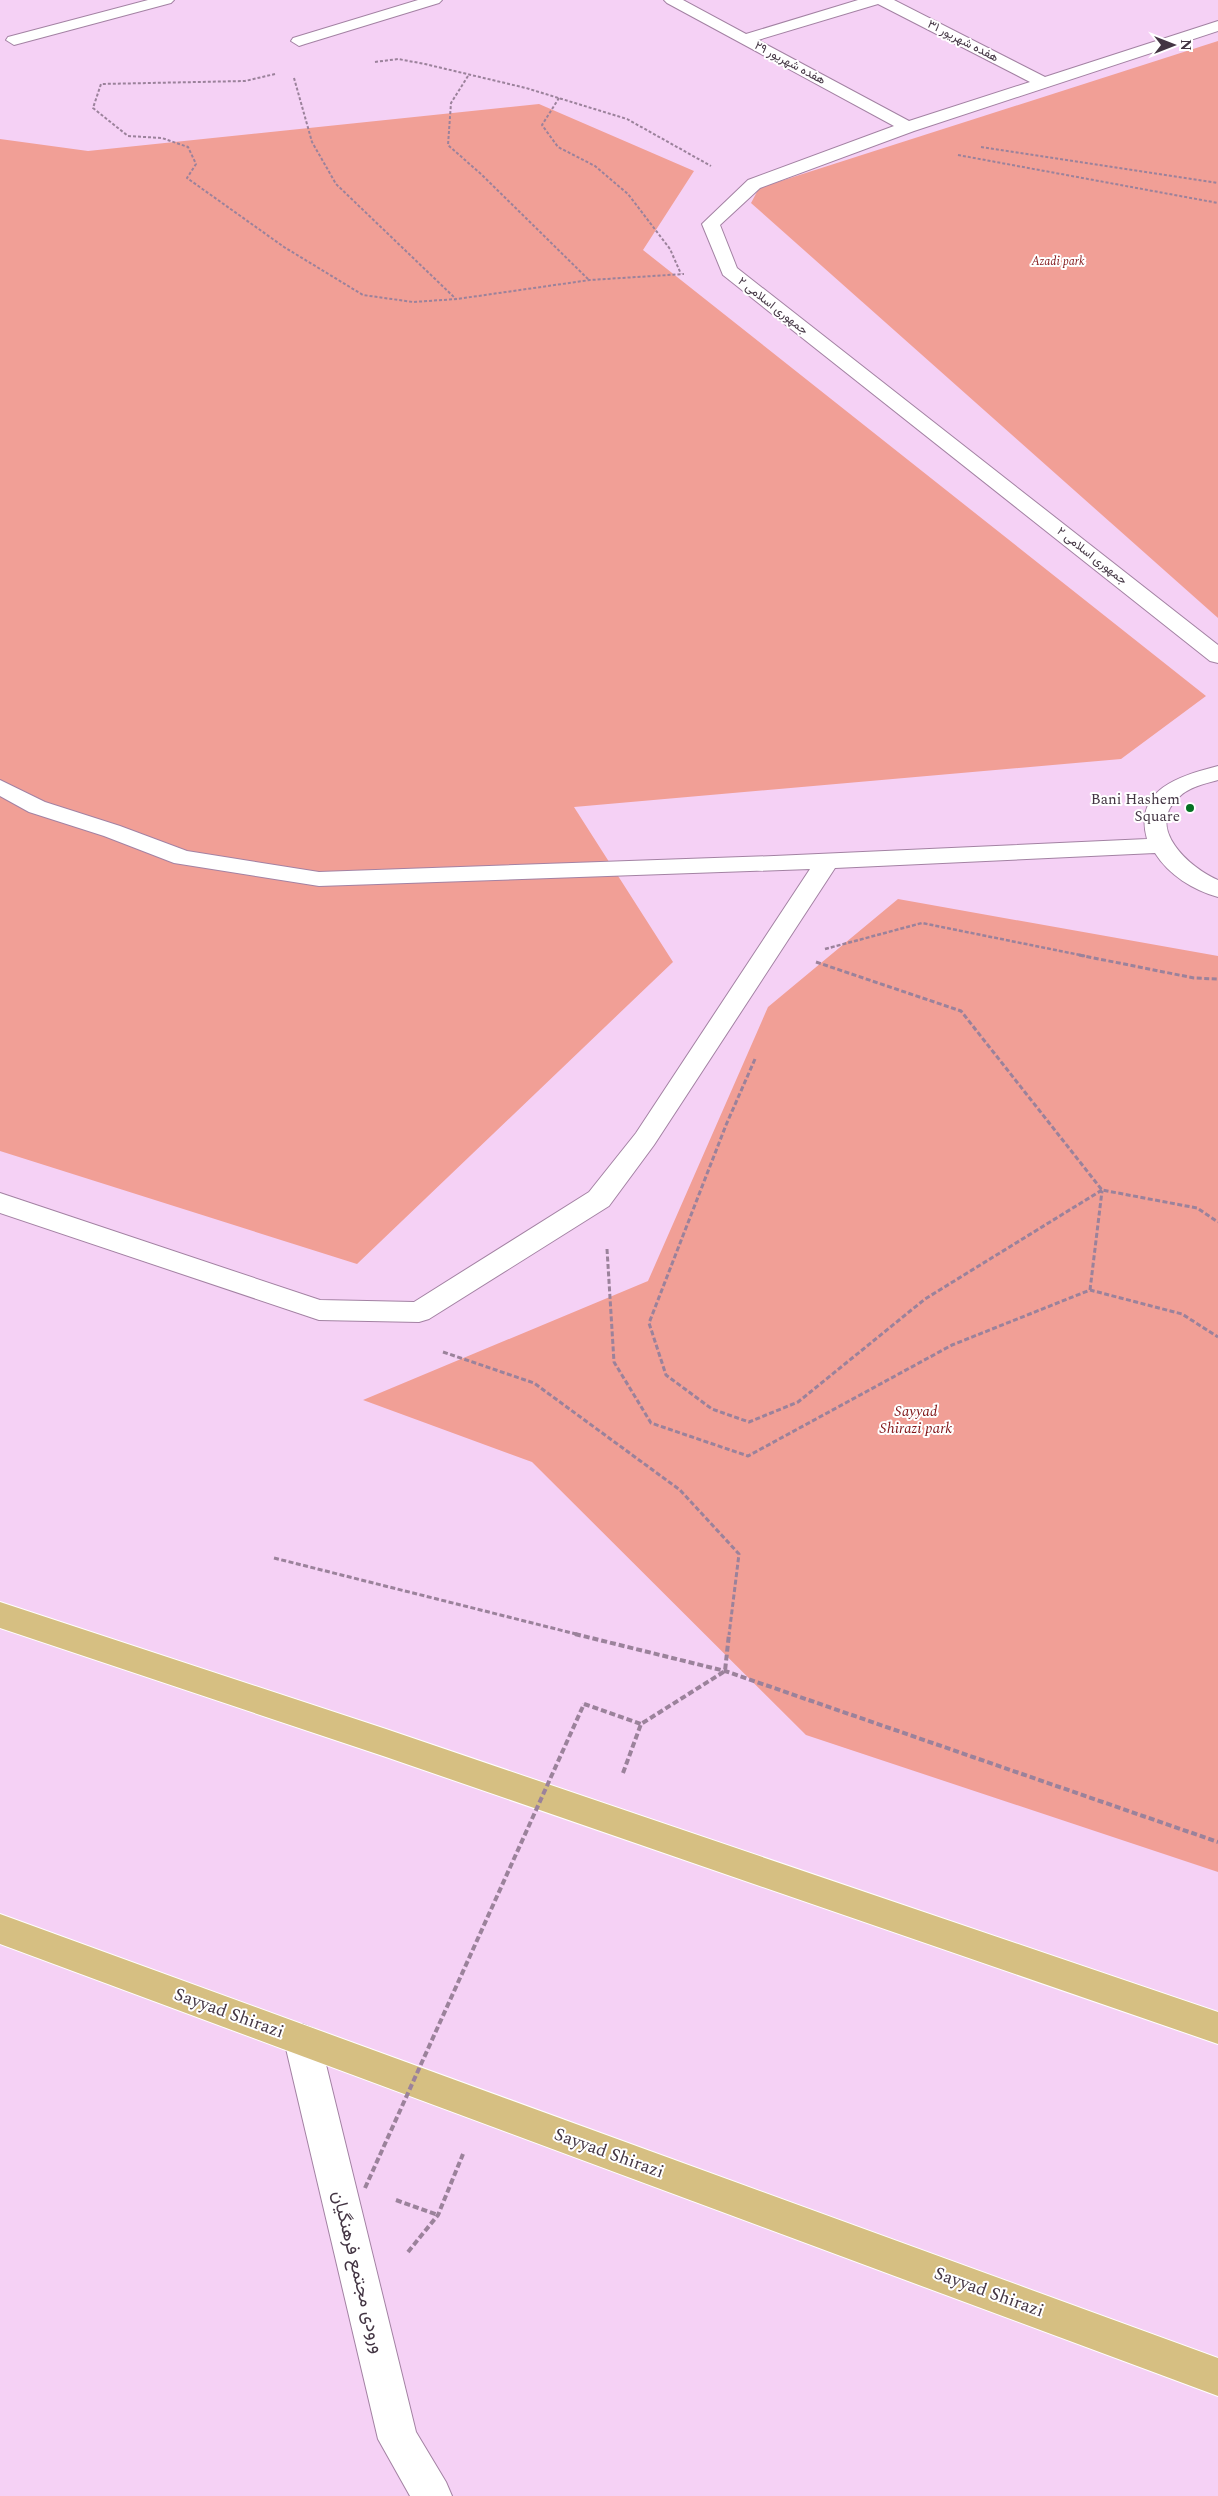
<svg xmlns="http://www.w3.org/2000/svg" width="1218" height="2496" viewBox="0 0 1218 2496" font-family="Spectral,Vazirmatn,serif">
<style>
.green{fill:#f19f96}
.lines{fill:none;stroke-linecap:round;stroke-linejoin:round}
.minor-casing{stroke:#a382a3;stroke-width:2}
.major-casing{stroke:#fff;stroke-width:2}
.path-far3{stroke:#9b829b;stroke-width:2;stroke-dasharray:3 2;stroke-linecap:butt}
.path-far2{stroke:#9b829b;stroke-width:2.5;stroke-dasharray:4 2;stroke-linecap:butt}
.path-far1{stroke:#9b829b;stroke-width:3;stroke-dasharray:5 2.5;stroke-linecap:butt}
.path{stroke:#9b829b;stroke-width:4;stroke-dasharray:6 3;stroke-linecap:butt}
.minor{fill:#fff;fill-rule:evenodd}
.major{fill:#d6bf82;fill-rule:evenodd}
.path-bridge{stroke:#9b829b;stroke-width:4;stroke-dasharray:6 3;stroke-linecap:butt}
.poi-dot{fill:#047123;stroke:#fff;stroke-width:2}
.labels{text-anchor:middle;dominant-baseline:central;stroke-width:4;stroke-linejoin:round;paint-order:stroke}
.far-street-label{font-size:12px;fill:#433543;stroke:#fff}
.far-park-label{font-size:12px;font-style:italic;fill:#801517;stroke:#fff}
.poi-label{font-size:15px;fill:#433543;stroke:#fff;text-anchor:end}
.park-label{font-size:15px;font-style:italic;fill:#801517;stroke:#fff}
.near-street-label{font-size:18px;fill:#433543;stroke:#fff}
</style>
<rect width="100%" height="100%" fill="#f5d1f5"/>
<g class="green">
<path d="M1218 41V618L751 203 759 188Z"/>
<path d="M539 104 694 171 643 250 1206 696 1121 759 574 807 673 962 357 1264 0 1151V139L88 151Z"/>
<path d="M898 899 1218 956V1872L806 1735 532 1462 363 1400 648 1281 768 1007Z"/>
</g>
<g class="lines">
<defs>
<g id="minor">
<path d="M148 0H174L171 3 14 45 6 40 8 37Z"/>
<path d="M418 0H442L439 3 305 44 299 46 291 41 293 38Z"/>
<path d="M664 0H683L746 34 858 0H894L1045 77 1218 21V31L914 131 760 188 720 225 737 268 1218 645V663L1210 661 723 275 702 224 748 180 894 126 667 3ZM878 4 1030 82 909 121 758 40Z"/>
<path d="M1218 766V780C1204 784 1189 787 1179 797 1144 828 1190 868 1218 880V897C1193 890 1169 875 1155 853L835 868 654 1145 609 1206 429 1319 419 1322 319 1320 0 1213V1193L320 1300 414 1302 589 1192 636 1133 810 869 319 886 174 863 104 836 29 812 0 796V780L45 802 120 826 187 851 319 872 774 856 1147 839C1133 789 1180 776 1218 766Z"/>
<path d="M302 2024 314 2029 320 2040 416 2432 446 2482 452 2496H410L378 2439 284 2040 290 2029Z"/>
</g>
<g id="major">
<path d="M0 1602 386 1729 1218 2012V2044L386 1757 0 1628Z"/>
<path d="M0 1914 1218 2358V2396L0 1944Z"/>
</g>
</defs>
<use href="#minor" class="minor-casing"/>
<use href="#major" class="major-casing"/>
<g class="path-far3">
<path d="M375 62 398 59 425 64 526 88 627 119 711 166"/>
<path d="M275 74 245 81 101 84 93 108 128 136 162 138 188 147 196 164 187 178 284 247 363 295 413 302 457 299 590 280 684 274"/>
<path d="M468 76 451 103 448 145 482 175 589 280"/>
<path d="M294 78 312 142 336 184 456 299"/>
<path d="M559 98 542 125 558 147 595 166 628 194 670 249 681 274"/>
<path d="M981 147 1218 183"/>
<path d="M958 155 1218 203"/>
</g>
<path class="path-far2" d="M825 949 922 923 1085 956"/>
<g class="path-far1">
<path d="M1079 955 1194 978 1218 979"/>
<path d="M816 962 961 1011 1102 1190 1197 1208 1218 1222"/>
<path d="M755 1059 726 1125 649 1323 666 1375 712 1409 749 1422 798 1402 925 1299 1102 1190"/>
<path d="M607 1249 614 1362 651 1423 748 1456 952 1345 1090 1290 1182 1314 1218 1337"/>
<path d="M1090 1290 1102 1191"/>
<path d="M443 1352 534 1383 680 1490 739 1554 729 1635"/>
<path d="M274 1558 580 1635"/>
</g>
<g class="path">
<path d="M575 1634 725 1671 1218 1842"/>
<path d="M584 1704 641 1724"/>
<path d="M623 1773 641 1724 725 1671 729 1634"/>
<path d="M396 2200 438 2215"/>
<path d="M408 2252 438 2215 463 2154"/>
</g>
<use href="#minor" class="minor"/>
<use href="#major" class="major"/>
<path class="path-bridge" d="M365 2188 584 1704"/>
</g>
<circle class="poi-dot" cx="1190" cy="808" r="5"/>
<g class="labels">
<g class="far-street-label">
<text transform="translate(963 41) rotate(27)">هفده شهریور ۳۱</text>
<text transform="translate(790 63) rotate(28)">هفده شهریور ۲۹</text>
<text transform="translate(773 306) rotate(38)">جمهوری اسلامی ۲</text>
<text transform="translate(1092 556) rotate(38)">جمهوری اسلامی ۲</text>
</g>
<g class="far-park-label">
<text x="1058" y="261">Azadi park</text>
</g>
<g class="poi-label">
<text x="1180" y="799">Bani Hashem<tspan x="1180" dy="17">Square</tspan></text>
</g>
<g class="park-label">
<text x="916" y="1411">Sayyad<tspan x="916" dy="17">Shirazi park</tspan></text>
</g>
<g class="near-street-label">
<text transform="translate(229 2013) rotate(20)">Sayyad Shirazi</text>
<text transform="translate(609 2153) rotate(20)">Sayyad Shirazi</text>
<text transform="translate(358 2272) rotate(76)">ورودی مجتمع فرهنگیان</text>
<text transform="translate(989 2292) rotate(20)">Sayyad Shirazi</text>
</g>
</g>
<g transform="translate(1173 45) rotate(90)" stroke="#ffffff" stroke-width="4" paint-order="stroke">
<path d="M0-4L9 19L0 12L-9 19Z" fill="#433543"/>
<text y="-8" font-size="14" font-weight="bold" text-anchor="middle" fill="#433543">N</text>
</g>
</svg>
